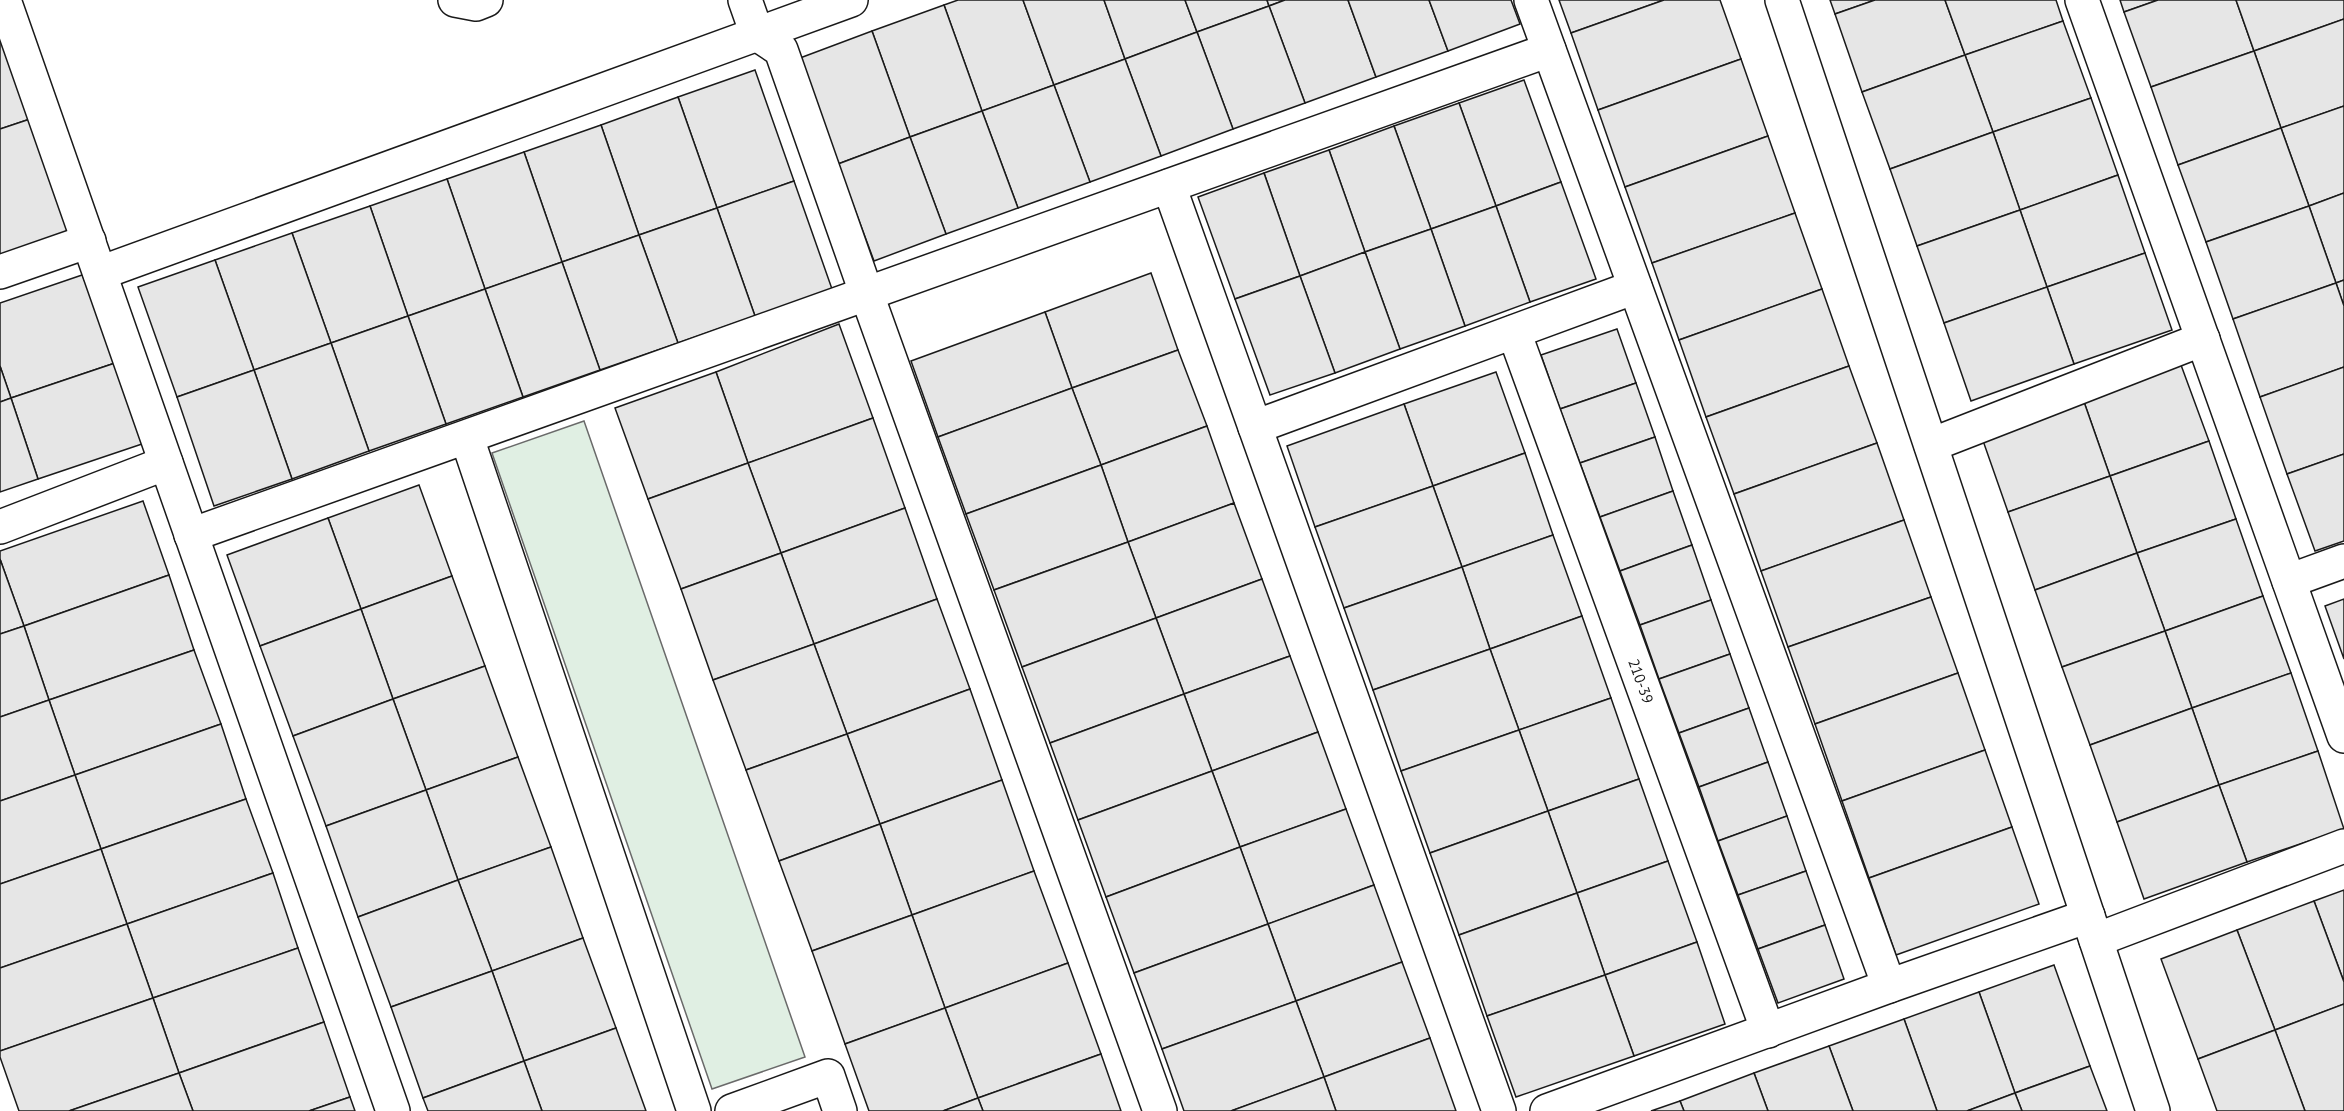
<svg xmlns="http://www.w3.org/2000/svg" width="2344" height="1111" viewBox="0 0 2344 1111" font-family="'PT Sans',sans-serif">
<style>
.green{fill:#e0efe3;stroke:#6a6a6a;stroke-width:1.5}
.building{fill:#e6e6e6;stroke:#1a1a1a;stroke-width:1.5}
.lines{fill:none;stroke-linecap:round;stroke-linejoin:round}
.minor-casing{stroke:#1a1a1a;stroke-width:36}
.minor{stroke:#fff;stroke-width:33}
.labels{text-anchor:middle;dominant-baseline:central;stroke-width:4.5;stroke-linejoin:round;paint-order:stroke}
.street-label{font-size:15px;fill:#1a1a1a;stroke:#fff}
</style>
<rect width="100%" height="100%" fill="#fff"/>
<path class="green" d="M584 421 805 1057 712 1089 492 453Z"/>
<g class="building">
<path d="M958 0H1023L1054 85 982 111 944 5Z"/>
<path d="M1023 0H1104L1125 59 1054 85Z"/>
<path d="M1104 0H1185L1197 32 1125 59Z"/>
<path d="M1185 0H1267L1269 6 1197 32Z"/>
<path d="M1267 0H1285L1269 6Z"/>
<path d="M1285 0H1348L1376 77 1305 103 1269 6Z"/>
<path d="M1348 0H1429L1448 51 1376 77Z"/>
<path d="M1429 0H1511L1520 24 1448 51Z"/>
<path d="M1559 0H1664L1571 33Z"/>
<path d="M1664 0H1720L1741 59 1598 110 1571 33Z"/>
<path d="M1830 0H1875L1835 14Z"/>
<path d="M1875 0H1945L1965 55 1862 92 1835 14Z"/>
<path d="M1945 0H2056L2063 21 1965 55Z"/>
<path d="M2120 0H2158L2124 12Z"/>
<path d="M2158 0H2236L2254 51 2151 87 2124 12Z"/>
<path d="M2236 0H2344V19L2254 51Z"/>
<path d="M944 5 982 111 910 137 872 31Z"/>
<path d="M1269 6 1305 103 1233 129 1197 32Z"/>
<path d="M0 12 36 117 0 129Z"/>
<path d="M2344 19V106L2281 128 2254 51Z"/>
<path d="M2063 21 2091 98 1993 132 1965 55Z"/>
<path d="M872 31 910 137 838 164 800 58Z"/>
<path d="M1197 32 1233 129 1161 156 1125 59Z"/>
<path d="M2254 51 2281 128 2178 165 2151 87Z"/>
<path d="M1965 55 1993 132 1890 169 1862 92Z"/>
<path d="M1125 59 1161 156 1090 182 1054 85Z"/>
<path d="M1741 59 1768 136 1625 187 1598 110Z"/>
<path d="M755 70 794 181 717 208 678 97Z"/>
<path d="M1524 80 1561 182 1496 206 1459 103Z"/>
<path d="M1054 85 1090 182 1018 208 982 111Z"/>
<path d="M678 97 717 208 639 235 601 125Z"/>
<path d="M2091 98 2118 175 2020 210 1993 132Z"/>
<path d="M1459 103 1496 206 1431 229 1394 126Z"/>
<path d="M2344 106V193L2309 206 2281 128Z"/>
<path d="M982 111 1018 208 946 234 910 137Z"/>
<path d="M36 117 76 231 0 258V129Z"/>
<path d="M601 125 639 235 562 262 524 152Z"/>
<path d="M1394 126 1431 229 1365 252 1329 150Z"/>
<path d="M2281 128 2309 206 2206 242 2178 165Z"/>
<path d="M1993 132 2020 210 1917 246 1890 169Z"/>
<path d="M1768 136 1795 213 1652 263 1625 187Z"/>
<path d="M910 137 946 234 874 261 838 164Z"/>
<path d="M1329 150 1365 252 1300 276 1264 173Z"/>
<path d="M524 152 562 262 485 289 447 179Z"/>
<path d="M1264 173 1300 276 1235 299 1198 197Z"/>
<path d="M2118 175 2145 253 2047 287 2020 210Z"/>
<path d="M447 179 485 289 408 316 370 206Z"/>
<path d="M794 181 832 289 755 316 717 208Z"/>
<path d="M1561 182 1596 279 1530 302 1496 206Z"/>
<path d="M2344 193V280L2336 283 2309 206Z"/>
<path d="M370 206 408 316 331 343 292 233Z"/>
<path d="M1496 206 1530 302 1465 326 1431 229Z"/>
<path d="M2309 206 2336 283 2233 319 2206 242Z"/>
<path d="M717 208 755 316 678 343 639 235Z"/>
<path d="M2020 210 2047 287 1944 323 1917 246Z"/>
<path d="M1795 213 1822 289 1679 340 1652 263Z"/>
<path d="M1431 229 1465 326 1400 349 1365 252Z"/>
<path d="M292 233 331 343 254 370 215 260Z"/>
<path d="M639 235 678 343 600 370 562 262Z"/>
<path d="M1365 252 1400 349 1335 373 1300 276Z"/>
<path d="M2145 253 2172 330 2074 364 2047 287Z"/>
<path d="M215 260 254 370 177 397 138 287Z"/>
<path d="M562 262 600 370 523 397 485 289Z"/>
<path d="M1151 273 1178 350 1072 388 1045 312Z"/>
<path d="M85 274 115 363 11 398 0 366V303Z"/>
<path d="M1300 276 1335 373 1270 395 1235 299Z"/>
<path d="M2344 280V306L2336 283Z"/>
<path d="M2336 283 2344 306V367L2260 397 2233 319Z"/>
<path d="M2047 287 2074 364 1971 401 1944 323Z"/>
<path d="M485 289 523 397 446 424 408 316Z"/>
<path d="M1822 289 1849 366 1706 417 1679 340Z"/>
<path d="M1045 312 1072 388 938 437 911 361Z"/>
<path d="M408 316 446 424 369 451 331 343Z"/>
<path d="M839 324 873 418 748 463 716 372Z"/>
<path d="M1617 329 1636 383 1560 409 1541 355Z"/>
<path d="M331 343 369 451 292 479 254 370Z"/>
<path d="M1178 350 1207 426 1101 465 1072 388Z"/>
<path d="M115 363 142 444 38 479 11 398Z"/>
<path d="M2181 365 2209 441 2110 476 2083 399Z"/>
<path d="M0 366 11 398 0 402Z"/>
<path d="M1849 366 1877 443 1734 494 1706 417Z"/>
<path d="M2344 367V454L2287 474 2260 397Z"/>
<path d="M254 370 292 479 214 506 177 397Z"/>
<path d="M716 372 748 463 648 499 615 408Z"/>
<path d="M1496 372 1525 453 1433 486 1404 404Z"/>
<path d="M1636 383 1655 437 1580 463 1560 409Z"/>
<path d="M1072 388 1101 465 966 514 938 437Z"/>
<path d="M11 398 38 479 0 492V402Z"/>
<path d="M2083 399 2110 476 2008 512 1981 435Z"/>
<path d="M1404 404 1433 486 1315 527 1287 446Z"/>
<path d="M873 418 905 508 781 553 748 463Z"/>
<path d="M1207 426 1234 503 1128 542 1101 465Z"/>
<path d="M1655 437 1673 491 1600 517 1580 463Z"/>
<path d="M2209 441 2236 519 2137 553 2110 476Z"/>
<path d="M1877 443 1904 520 1761 571 1734 494Z"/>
<path d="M1525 453 1553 535 1462 567 1433 486Z"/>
<path d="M2344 454V541L2315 551 2287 474Z"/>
<path d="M748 463 781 553 681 589 648 499Z"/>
<path d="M1101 465 1128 542 994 590 966 514Z"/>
<path d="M2110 476 2137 553 2035 590 2008 512Z"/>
<path d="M419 485 452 576 361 609 328 518Z"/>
<path d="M1433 486 1462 567 1344 608 1315 527Z"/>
<path d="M1673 491 1692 545 1620 571 1600 517Z"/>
<path d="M143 501 169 575 24 626 0 559V551Z"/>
<path d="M1234 503 1262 579 1156 618 1128 542Z"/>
<path d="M905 508 937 599 814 644 781 553Z"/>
<path d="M328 518 361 609 260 646 227 555Z"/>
<path d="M2236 519 2263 596 2165 631 2137 553Z"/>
<path d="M1904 520 1931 597 1788 647 1761 571Z"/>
<path d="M1553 535 1582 616 1490 649 1462 567Z"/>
<path d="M1128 542 1156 618 1022 667 994 590Z"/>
<path d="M1692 545 1711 600 1640 625 1620 571Z"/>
<path d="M781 553 814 644 713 680 681 589Z"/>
<path d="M2137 553 2165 631 2062 667 2035 590Z"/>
<path d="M0 559 24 626 0 634Z"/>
<path d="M1462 567 1490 649 1373 690 1344 608Z"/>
<path d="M169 575 194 650 49 700 24 626Z"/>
<path d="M452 576 485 666 393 699 361 609Z"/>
<path d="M1262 579 1290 656 1184 694 1156 618Z"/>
<path d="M2263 596 2291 673 2192 708 2165 631Z"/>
<path d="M1931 597 1958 673 1815 724 1788 647Z"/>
<path d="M937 599 970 689 847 734 814 644Z"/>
<path d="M2344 599V659L2325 606Z"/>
<path d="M1711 600 1730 654 1659 679 1640 625Z"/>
<path d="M361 609 393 699 293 736 260 646Z"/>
<path d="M1582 616 1611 698 1519 730 1490 649Z"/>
<path d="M1156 618 1184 694 1050 743 1022 667Z"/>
<path d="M24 626 49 700 0 717V634Z"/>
<path d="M2165 631 2192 708 2090 745 2062 667Z"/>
<path d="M814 644 847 734 746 770 713 680Z"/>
<path d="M1490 649 1519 730 1401 771 1373 690Z"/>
<path d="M194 650 221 724 75 775 49 700Z"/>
<path d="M1730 654 1749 708 1679 733 1659 679Z"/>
<path d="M1290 656 1318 732 1212 771 1184 694Z"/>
<path d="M485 666 518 757 426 790 393 699Z"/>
<path d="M1958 673 1985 750 1842 801 1815 724Z"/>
<path d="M2291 673 2318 751 2219 785 2192 708Z"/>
<path d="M970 689 1002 780 880 824 847 734Z"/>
<path d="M1184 694 1212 771 1078 820 1050 743Z"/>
<path d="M1611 698 1639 779 1548 811 1519 730Z"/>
<path d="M393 699 426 790 326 826 293 736Z"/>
<path d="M49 700 75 775 0 801V717Z"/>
<path d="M1749 708 1768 762 1699 787 1679 733Z"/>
<path d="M2192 708 2219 785 2117 822 2090 745Z"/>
<path d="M221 724 246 799 101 849 75 775Z"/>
<path d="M1519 730 1548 811 1430 853 1401 771Z"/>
<path d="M1318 732 1346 809 1240 847 1212 771Z"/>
<path d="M847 734 880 824 779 861 746 770Z"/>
<path d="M1985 750 2012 827 1869 878 1842 801Z"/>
<path d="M2318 751 2344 829 2247 862 2219 785Z"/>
<path d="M518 757 551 847 458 880 426 790Z"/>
<path d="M1768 762 1787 816 1718 841 1699 787Z"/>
<path d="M1212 771 1240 847 1106 897 1078 820Z"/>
<path d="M75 775 101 849 0 884V801Z"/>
<path d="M1639 779 1668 861 1577 893 1548 811Z"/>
<path d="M1002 780 1034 871 912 915 880 824Z"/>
<path d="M2219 785 2247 862 2144 899 2117 822Z"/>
<path d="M426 790 458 880 358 917 326 826Z"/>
<path d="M246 799 273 873 127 924 101 849Z"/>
<path d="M1346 809 1374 885 1268 924 1240 847Z"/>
<path d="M1548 811 1577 893 1459 935 1430 853Z"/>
<path d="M1787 816 1806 871 1738 895 1718 841Z"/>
<path d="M880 824 912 915 812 951 779 861Z"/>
<path d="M2012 827 2039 904 1896 955 1869 878Z"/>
<path d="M551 847 583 938 492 971 458 880Z"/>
<path d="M1240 847 1268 924 1134 973 1106 897Z"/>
<path d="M101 849 127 924 0 968V884Z"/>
<path d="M1668 861 1697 942 1605 975 1577 893Z"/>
<path d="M1034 871 1068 963 945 1008 912 915Z"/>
<path d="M1806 871 1825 925 1758 949 1738 895Z"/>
<path d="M273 873 298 948 153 998 127 924Z"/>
<path d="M458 880 492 971 391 1007 358 917Z"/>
<path d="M1374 885 1402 962 1296 1001 1268 924Z"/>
<path d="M2344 890V982L2314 901Z"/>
<path d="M1577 893 1605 975 1487 1016 1459 935Z"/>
<path d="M2314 901 2344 982V1004L2275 1030 2237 930Z"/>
<path d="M912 915 945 1008 845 1044 812 951Z"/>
<path d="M127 924 153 998 0 1051V968Z"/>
<path d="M1268 924 1296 1001 1162 1049 1134 973Z"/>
<path d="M1825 925 1844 979 1778 1003 1758 949Z"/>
<path d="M2237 930 2275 1030 2198 1059 2161 959Z"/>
<path d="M583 938 616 1028 524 1061 492 971Z"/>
<path d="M1697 942 1725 1024 1634 1056 1605 975Z"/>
<path d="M298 948 324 1022 179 1073 153 998Z"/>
<path d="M1402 962 1430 1038 1324 1077 1296 1001Z"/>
<path d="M1068 963 1101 1054 978 1098 945 1008Z"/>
<path d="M2054 965 2090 1066 2015 1093 1979 992Z"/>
<path d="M492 971 524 1061 423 1098 391 1007Z"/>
<path d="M1605 975 1634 1056 1516 1097 1487 1016Z"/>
<path d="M1979 992 2015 1093 1967 1111H1937L1904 1019Z"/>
<path d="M153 998 179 1073 69 1111H19L0 1057V1051Z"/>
<path d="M1296 1001 1324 1077 1231 1111H1184L1162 1049Z"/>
<path d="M2344 1004V1111H2305L2275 1030Z"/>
<path d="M945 1008 978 1098 943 1111H869L845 1044Z"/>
<path d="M1904 1019 1937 1111H1853L1829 1046Z"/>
<path d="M324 1022 350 1097 309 1111H193L179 1073Z"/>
<path d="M616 1028 646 1111H542L524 1061Z"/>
<path d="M2275 1030 2305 1111H2217L2198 1059Z"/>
<path d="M1430 1038 1456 1111H1336L1324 1077Z"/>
<path d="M1829 1046 1853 1111H1768L1754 1073Z"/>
<path d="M1101 1054 1121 1111H983L978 1098Z"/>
<path d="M524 1061 542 1111H428L423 1098Z"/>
<path d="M2090 1066 2107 1111H2022L2015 1093Z"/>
<path d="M179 1073 193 1111H69Z"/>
<path d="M1754 1073 1768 1111H1684L1680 1101Z"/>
<path d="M1324 1077 1336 1111H1231Z"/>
<path d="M2015 1093 2022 1111H1967Z"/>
<path d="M350 1097 355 1111H309Z"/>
<path d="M978 1098 983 1111H943Z"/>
<path d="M1680 1101 1684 1111H1651Z"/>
</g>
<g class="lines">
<defs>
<g id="minor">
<path d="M4 0 393 1111"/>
<path d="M455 0 476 4 486 0"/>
<path d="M745 0 757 34 781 50 867 295 1160 1111"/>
<path d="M1531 0 1889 986"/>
<path d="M1782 0 2153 1111"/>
<path d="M2082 0 2344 736"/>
<path d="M1169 186 1499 1111"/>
<path d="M0 272 89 241"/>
<path d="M100 273 851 0"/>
<path d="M1514 332 1768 1031"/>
<path d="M1255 427 1635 287"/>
<path d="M467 438 694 1111"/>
<path d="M1931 445 2203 339"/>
<path d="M0 527 166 463"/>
<path d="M191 535 1549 50"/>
<path d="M2289 581 2344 561"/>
<path d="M2096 940 2344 846"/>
<path d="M732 1111 828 1076 840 1111"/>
<path d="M1547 1111 1889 986 2088 916"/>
</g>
</defs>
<use href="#minor" class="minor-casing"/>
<use href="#minor" class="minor"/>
</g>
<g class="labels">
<g class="street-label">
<text transform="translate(1641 681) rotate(70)">210-39</text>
</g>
</g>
</svg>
